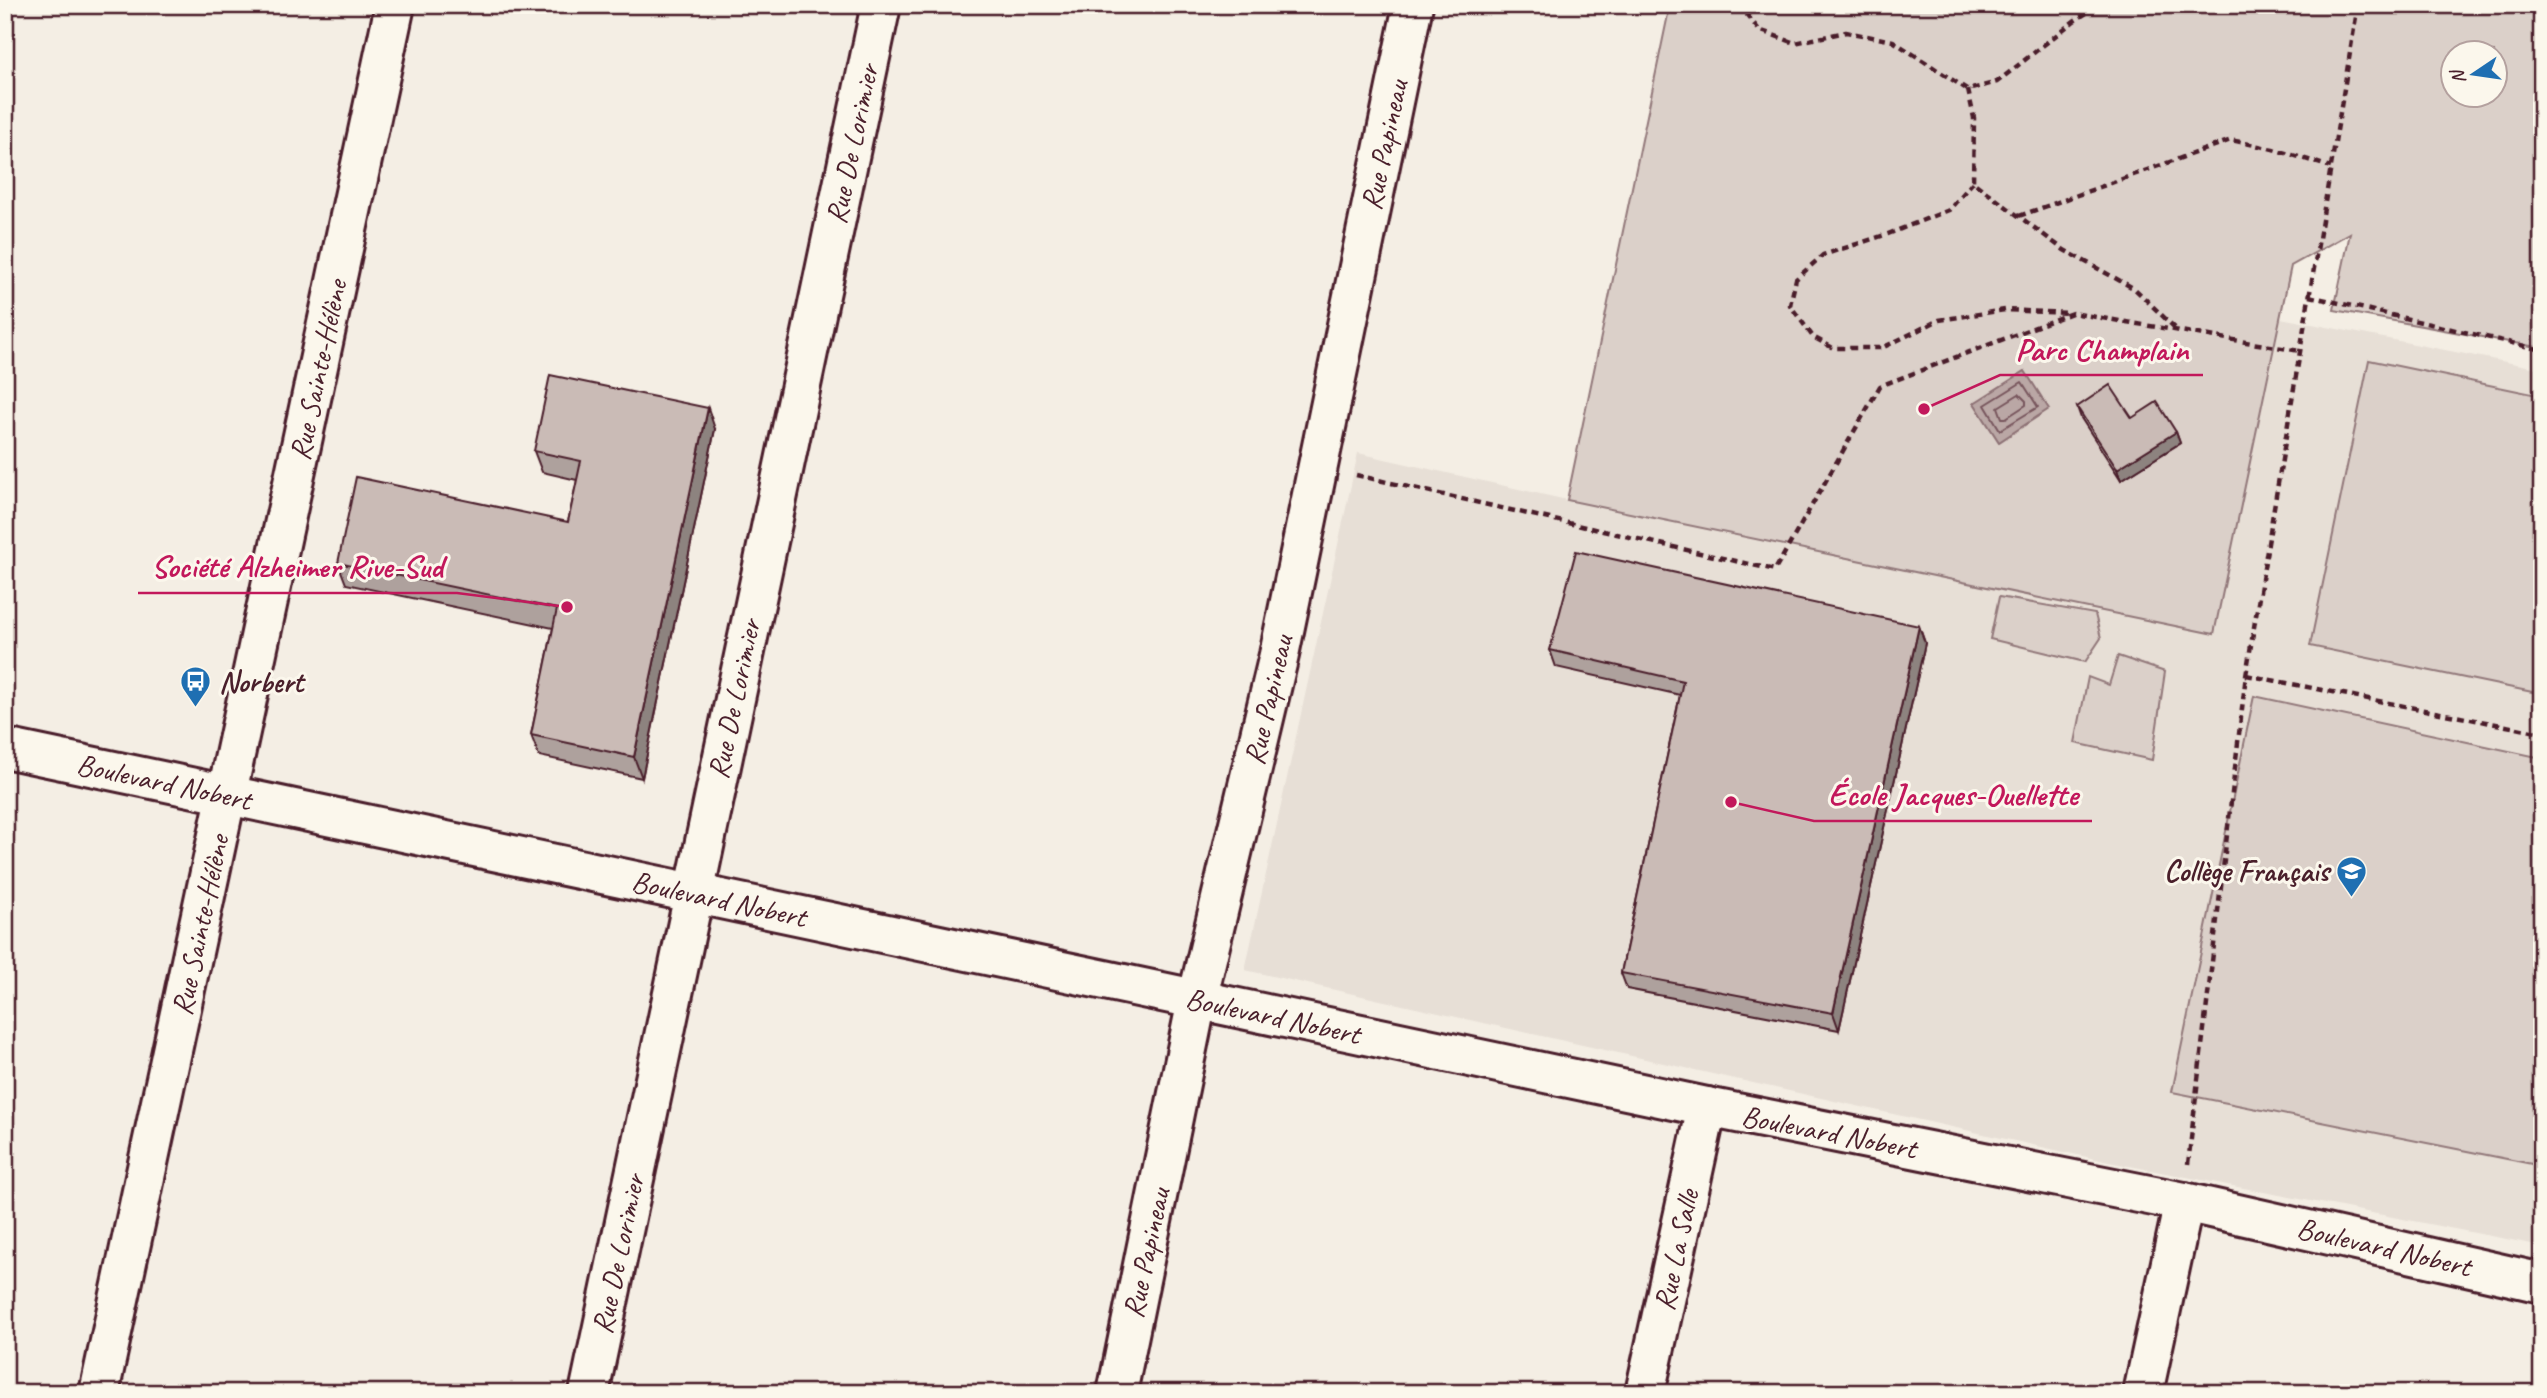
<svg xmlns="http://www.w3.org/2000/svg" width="2547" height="1398" viewBox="0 0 2547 1398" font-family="Caveat,sans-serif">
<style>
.built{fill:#e7dfd6}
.green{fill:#dbd0c9;stroke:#92787a;stroke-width:2;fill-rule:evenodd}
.water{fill:#baa7a5;stroke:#8d7174;stroke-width:2}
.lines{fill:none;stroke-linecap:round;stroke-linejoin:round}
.shore{stroke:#77555c;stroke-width:2}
.minor-casing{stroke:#4a1f2b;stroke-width:44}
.tertiary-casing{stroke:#4a1f2b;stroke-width:44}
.path{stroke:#4a1f2b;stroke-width:4.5;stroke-dasharray:7 5;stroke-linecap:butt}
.minor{stroke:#fbf7ec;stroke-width:38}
.tertiary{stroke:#fbf7ec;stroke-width:38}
.wall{fill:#aea19d;stroke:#4a1f2b;stroke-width:2}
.shaded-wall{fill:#8d837f;stroke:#4a1f2b;stroke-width:2}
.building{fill:#cabbb6;stroke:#4a1f2b;stroke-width:2}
.labels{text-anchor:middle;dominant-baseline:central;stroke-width:6;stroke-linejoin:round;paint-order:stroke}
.street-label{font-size:30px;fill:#4a1f2b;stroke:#fbf7ec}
.poi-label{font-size:30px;font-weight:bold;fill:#4a1f2b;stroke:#fbf7ec;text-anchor:start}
.leader{fill:none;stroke:#c2185b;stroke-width:2.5}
.callout-dot{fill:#c2185b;stroke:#fbf7ec;stroke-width:2.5}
.callout-label{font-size:32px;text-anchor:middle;font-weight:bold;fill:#c2185b;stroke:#fbf7ec;stroke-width:6;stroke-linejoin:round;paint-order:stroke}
</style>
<rect width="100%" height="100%" fill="#f4eee4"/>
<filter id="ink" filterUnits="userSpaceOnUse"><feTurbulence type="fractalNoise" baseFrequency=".0143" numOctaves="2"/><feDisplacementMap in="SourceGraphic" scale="14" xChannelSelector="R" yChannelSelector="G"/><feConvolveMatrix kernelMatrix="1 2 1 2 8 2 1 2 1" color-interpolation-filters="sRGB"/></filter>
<g filter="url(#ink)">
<path class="built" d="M2281 318 2542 369V1246L2109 1162 1245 970 1358 453 1567 500 2214 634Z"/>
<g class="green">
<path d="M1670 5H2542V348L2334 310 2350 233 2291 266 2214 634 1567 500ZM2452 52H2494V94H2452Z"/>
<path d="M2369 360 2542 396V694L2310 646Z"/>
<path d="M1999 597 2095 614 2101 638 2085 662 1990 639Z"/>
<path d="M2118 656 2165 672 2152 760 2075 743 2088 677 2109 685Z"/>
<path d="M2254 696 2542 758V1166L2172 1092Z"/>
</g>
<path class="water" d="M2025 371 2049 409 1999 442 1974 403Z"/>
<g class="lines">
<g class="shore">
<path d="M2022 382 2038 407 2000 430 1985 405Z"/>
<path d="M2019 394 2026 401V405L2006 418H2002L1998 407Z"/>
</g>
<defs>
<g id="minor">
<path d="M589 1393 881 5"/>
<path d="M1117 1393 1197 1000 1279 655 1413 5"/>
<path d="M1645 1393 1707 1107"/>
<path d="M2143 1393 2184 1202"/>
</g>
<g id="tertiary">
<path d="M5 748 1707 1107 2184 1202 2542 1283"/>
<path d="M99 1393 395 5"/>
</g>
</defs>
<use href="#minor" class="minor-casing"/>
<use href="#tertiary" class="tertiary-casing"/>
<g class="path">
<path d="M1739 5 1759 30 1795 43 1846 32 1893 41 1968 90 1997 82 2074 21 2099 5"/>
<path d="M1968 90 1974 118 1973 182 2064 250 2135 289 2176 329"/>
<path d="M1973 182 1949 210 1888 234 1823 255 1796 279 1790 305 1813 337 1833 348H1882L1939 320 2005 310 2068 313"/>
<path d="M2019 216 2231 140 2273 149 2331 167"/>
<path d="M2309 296 2542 350"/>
<path d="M1356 475 1775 570 1880 386 2072 313 2300 351"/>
<path d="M2246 675 2542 733"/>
<path d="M2188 1164 2246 675 2358 5"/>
</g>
<use href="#minor" class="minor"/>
<use href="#tertiary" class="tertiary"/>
</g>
<g class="wall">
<path d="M2077 407 2176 432 2180 443 2121 480 2081 418Z"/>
<path d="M715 429 642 778 539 756 531 735 553 628 346 584 338 563 568 522 577 480 542 472 534 451Z"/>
<path d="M1919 626 1925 643 1839 1030 1627 989 1621 973 1680 695 1556 667 1550 650Z"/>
</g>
<g class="shaded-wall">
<path d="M708 408 715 429 642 778 634 757Z"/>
<path d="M2176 432 2180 443 2121 480 2117 469Z"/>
<path d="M1919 626 1925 643 1839 1030 1833 1013Z"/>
</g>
<g class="building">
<path d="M550 375 708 408 634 757 531 735 557 609 338 563 356 477 568 522 581 461 534 451Z"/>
<path d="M2110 385 2132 418 2157 402 2176 432 2117 469 2077 407Z"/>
<path d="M1576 551 1919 626 1833 1013 1621 973 1683 681 1550 650Z"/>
</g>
</g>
<defs>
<symbol id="bus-pin" viewBox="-11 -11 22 30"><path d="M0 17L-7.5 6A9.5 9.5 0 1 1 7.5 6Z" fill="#1f6fb2" stroke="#fbf7ec"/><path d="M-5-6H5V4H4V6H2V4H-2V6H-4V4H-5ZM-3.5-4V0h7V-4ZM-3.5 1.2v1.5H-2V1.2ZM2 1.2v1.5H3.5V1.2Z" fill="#fff"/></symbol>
<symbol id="university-pin" viewBox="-11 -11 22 30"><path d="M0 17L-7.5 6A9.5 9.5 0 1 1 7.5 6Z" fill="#1f6fb2" stroke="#fbf7ec"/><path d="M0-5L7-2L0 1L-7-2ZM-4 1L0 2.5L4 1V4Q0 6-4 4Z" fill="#fff"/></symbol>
</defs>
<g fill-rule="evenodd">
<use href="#bus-pin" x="178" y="664" width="35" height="47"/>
<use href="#university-pin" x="2334" y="854" width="35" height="47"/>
</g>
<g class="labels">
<g class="street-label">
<text transform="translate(852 144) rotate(-78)">Rue De Lorimier</text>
<text transform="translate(1384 145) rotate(-78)">Rue Papineau</text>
<text transform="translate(318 370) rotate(-78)">Rue Sainte-Hélène</text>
<text transform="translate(734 699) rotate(-78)">Rue De Lorimier</text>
<text transform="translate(1268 700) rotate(-77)">Rue Papineau</text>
<text transform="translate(164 782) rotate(12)">Boulevard Nobert</text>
<text transform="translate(719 899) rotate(12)">Boulevard Nobert</text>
<text transform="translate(200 925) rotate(-78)">Rue Sainte-Hélène</text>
<text transform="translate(1273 1016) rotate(12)">Boulevard Nobert</text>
<text transform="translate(1829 1132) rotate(11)">Boulevard Nobert</text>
<text transform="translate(2384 1247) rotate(13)">Boulevard Nobert</text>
<text transform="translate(1676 1250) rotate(-78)">Rue La Salle</text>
<text transform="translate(1146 1253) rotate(-78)">Rue Papineau</text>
<text transform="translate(618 1254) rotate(-78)">Rue De Lorimier</text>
</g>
<g class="poi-label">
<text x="219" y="682">Norbert</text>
<text x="2329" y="871" text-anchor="end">Collège Français</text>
</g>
</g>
<path class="leader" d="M1924 409L2000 375H2203M567 607L457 593H138M1731 802L1814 821H2092"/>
<g class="callout-dot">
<circle cx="1924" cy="409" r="7"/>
<circle cx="567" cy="607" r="7"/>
<circle cx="1731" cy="802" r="7"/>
</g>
<g class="callout-label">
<text x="2102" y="360">Parc Champlain</text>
<text x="297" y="577">Société Alzheimer Rive-Sud</text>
<text x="1953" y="805">École Jacques-Ouellette</text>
</g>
<rect width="2547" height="1398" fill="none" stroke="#fbf7ec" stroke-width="28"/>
<rect x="14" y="14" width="2519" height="1370" fill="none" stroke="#4a1f2b" stroke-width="2.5" filter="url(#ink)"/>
<g transform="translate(2474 74) rotate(257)"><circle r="33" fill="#fbf7ec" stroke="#b4a19f" stroke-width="2"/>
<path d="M0-5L12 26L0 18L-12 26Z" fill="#1f6fb2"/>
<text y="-10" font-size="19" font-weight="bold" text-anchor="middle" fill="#4a1f2b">N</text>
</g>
</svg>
